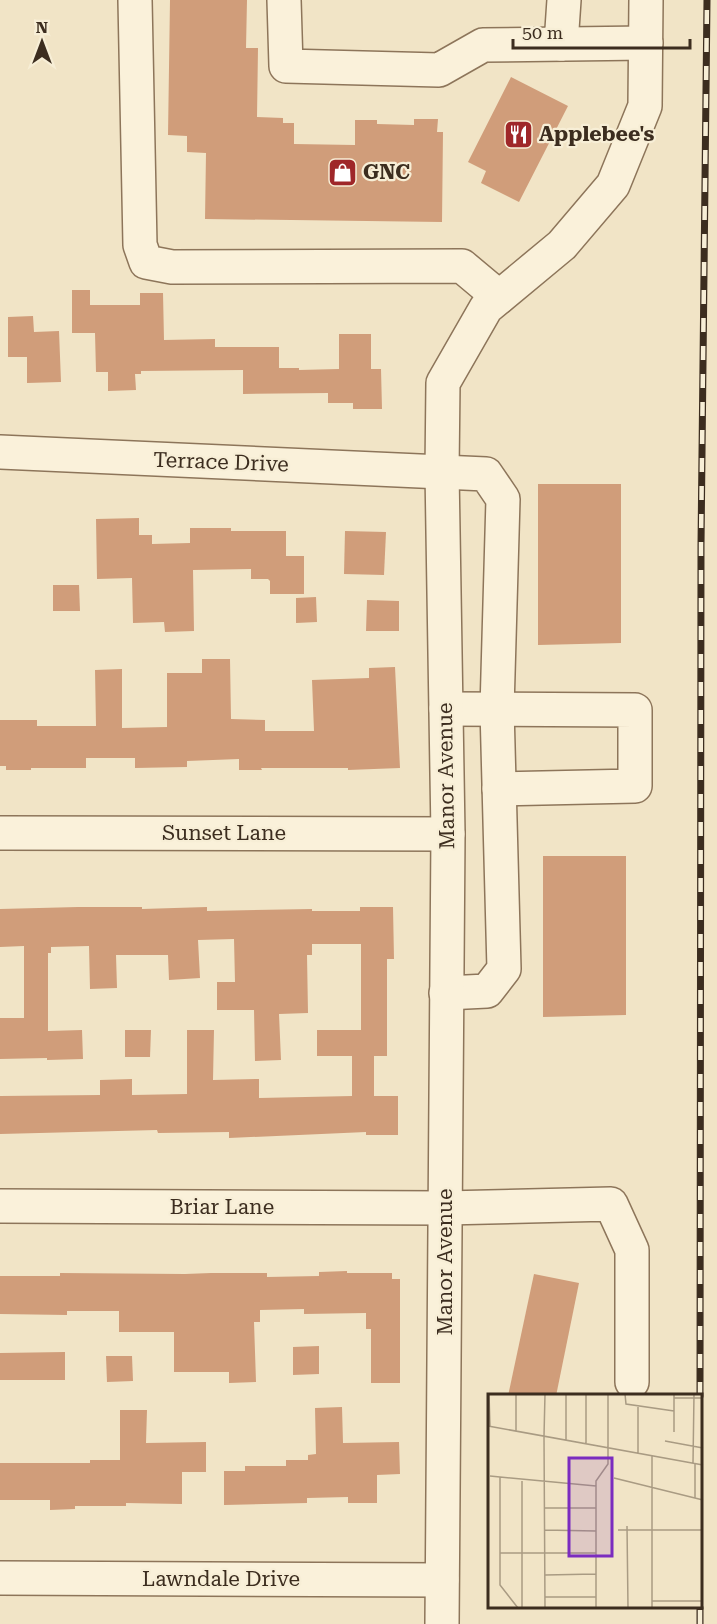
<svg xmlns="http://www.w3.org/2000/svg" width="717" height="1624" viewBox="0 0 717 1624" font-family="'Roboto Serif',serif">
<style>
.building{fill:#d09d7a}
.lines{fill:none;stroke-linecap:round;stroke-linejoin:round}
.minor-casing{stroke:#8d755a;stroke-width:36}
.minor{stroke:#faf1da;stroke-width:33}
.rail-casing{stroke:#3c2d1f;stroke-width:7}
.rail{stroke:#f7eed6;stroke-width:4.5;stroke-dasharray:14;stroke-linecap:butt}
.labels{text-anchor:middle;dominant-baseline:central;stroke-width:4.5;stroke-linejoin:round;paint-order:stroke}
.poi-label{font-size:21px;font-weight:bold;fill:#3c2d1f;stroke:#f7eed6;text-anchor:start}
.street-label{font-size:21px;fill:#3c2d1f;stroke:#f7eed6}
.inset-road{fill:none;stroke:#a99b83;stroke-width:1.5}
.view{fill:#7b2cbf;fill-opacity:0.15;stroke:#7b2cbf;stroke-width:3}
.inset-edge{fill:none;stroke:#3c2d1f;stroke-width:3}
</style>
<rect width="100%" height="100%" fill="#f1e4c6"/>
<g class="building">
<path d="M170 0H247L246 48H258L257 117 283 118V123H294V144L355 145V120H377V124L414 125V119H438L437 132H443L442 222 205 219 206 153 187 152V136L168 135Z"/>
<path d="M511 77 568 106 519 202 481 183 486 171 468 162Z"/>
<path d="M72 290H90V305H140V293H163L164 340 215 339V347H279V368H299V370L339 369V334H371V369H381L382 409H353V403H328V393L243 394V370L141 371V374H135L136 390 108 391V372H96L95 333H72Z"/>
<path d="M33 316 34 332 59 331 61 382 27 383V357H8V317Z"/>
<path d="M538 484H621V643L538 645Z"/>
<path d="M139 518V535H152V544L190 543V528H231V531H286V556H304V594H270V581L268 579H251V569L193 570 194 631 165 632 164 622 133 623 132 578 97 579 96 519Z"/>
<path d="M345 531 386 532 384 575 344 574Z"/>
<path d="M53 585H79L80 611H53Z"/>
<path d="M316 597 317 622 296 623V598Z"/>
<path d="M367 600 399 601V631H366Z"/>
<path d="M202 659H230L231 719 265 720V731H314L312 680 369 678V668L395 667 400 768 348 770V768H261L262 770H239V759L187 761V767L135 768V758H86V768H31V770H6V766H0V720H37V726H96L95 670 122 669V728L167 727V673H202Z"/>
<path d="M543 856H626V1015L543 1017Z"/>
<path d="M78 907H142V909L207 907V911L312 909V911H360V907H393L394 959H387V1056H374V1096H398V1135H366V1132L229 1138V1132L158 1133 157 1130 0 1134V1096L100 1095V1080L132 1079V1095L187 1094V1030H214L213 1080 259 1079V1098L352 1096V1056H317V1030H361V944H312V955H307L308 1013 279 1014 281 1060 255 1061 254 1010H217V982H235L234 939 198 940 200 978 169 980 168 955H116L117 988 90 989 89 946 51 947V953H48V1031L82 1030 83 1059 47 1060V1058L0 1059V1018H24V946L0 947V909Z"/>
<path d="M125 1030H151L150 1057H125Z"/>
<path d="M347 1271V1273H392V1279H400V1383H371V1329H366V1313L304 1314V1309L260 1310V1322H254L256 1382 229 1383V1372H174V1332H119V1311H67V1315L0 1314V1276H60V1273L185 1274 211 1273H267V1277L319 1276V1272Z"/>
<path d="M534 1274 579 1283 556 1396H508Z"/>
<path d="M319 1346V1374L293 1375V1347Z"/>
<path d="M65 1352V1380H0V1353Z"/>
<path d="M106 1356H132L133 1381 107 1382Z"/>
<path d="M342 1407 343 1443 399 1442 400 1474 377 1475V1503H348V1497L307 1498V1503L224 1505V1471H245V1466H286V1460H308V1455L316 1454 315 1408Z"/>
<path d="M120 1410H147L146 1443 206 1442V1472H182V1504L126 1503V1506H75V1509L50 1510V1500H0V1463H90V1460H120Z"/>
</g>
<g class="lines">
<defs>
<g id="minor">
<path d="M135 0 140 245 146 262 172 267 462 266 499 297"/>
<path d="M284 0 286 66 439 70 483 45 646 43"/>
<path d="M561 44 564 0"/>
<path d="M0 452 486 474 503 499 497 709 504 969 487 991 446 993"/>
<path d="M446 709 635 710V786L499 789"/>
<path d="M0 833 448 834"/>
<path d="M0 1206 445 1208 611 1204 632 1250V1382"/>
<path d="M0 1578 442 1580"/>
<path d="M442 1624 448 834 442 471 443 383 486 308 562 245 613 185 645 106 646 0"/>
</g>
</defs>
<use href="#minor" class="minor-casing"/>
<use href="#minor" class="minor"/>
<defs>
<g id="rail">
<path d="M700 1396 701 545 707 0"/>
<path d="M700 1624V1608"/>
</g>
</defs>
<use href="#rail" class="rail-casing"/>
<use href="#rail" class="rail"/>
</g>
<defs>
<symbol id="restaurant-square" viewBox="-11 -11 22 22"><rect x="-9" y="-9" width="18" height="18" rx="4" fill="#9f2729" stroke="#f7eed6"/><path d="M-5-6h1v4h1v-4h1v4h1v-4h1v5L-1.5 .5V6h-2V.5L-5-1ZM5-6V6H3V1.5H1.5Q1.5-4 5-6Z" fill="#fff"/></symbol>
<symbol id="shop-square" viewBox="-11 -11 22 22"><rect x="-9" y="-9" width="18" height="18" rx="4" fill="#9f2729" stroke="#f7eed6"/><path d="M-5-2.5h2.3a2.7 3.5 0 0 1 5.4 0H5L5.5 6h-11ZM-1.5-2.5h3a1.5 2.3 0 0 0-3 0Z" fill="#fff"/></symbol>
</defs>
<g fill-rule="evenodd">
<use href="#restaurant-square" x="502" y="118" width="33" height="33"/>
<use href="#shop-square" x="326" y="156" width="33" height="33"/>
</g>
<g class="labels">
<g class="poi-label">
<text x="539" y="134">Applebee's</text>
<text x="363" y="172">GNC</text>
</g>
<g class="street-label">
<text transform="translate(221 462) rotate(2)">Terrace Drive</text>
<text transform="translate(446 776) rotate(-91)">Manor Avenue</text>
<text x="224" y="833">Sunset Lane</text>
<text x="222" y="1207">Briar Lane</text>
<text transform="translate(445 1262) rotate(-90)">Manor Avenue</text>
<text x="221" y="1579">Lawndale Drive</text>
</g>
</g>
<g transform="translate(488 1394)">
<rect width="214" height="214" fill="#f1e4c6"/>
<path class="inset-road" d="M1 0 2 33M137 0 138 10 186 17M186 4H215M0 32 215 71M28 37V0M186 38V0M56 42 57 214M56 42 57 0M78 46V0M177 47 215 54M98 50V0M150 59V13M205 69 206 0M2 82 108 92M12 83V191L30 214M126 84 215 106M207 104V70M56 114H108M139 132 140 214M56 136 108 137M130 136H215M12 159H108M57 181 108 180M57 203H108M164 207H215M34 214V87M108 214V87L120 70V0M164 214V62"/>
<path class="view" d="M81 64H124V162H81Z"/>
<rect width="214" height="214" class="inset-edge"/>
</g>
<g transform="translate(42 42)" stroke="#f7eed6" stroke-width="4.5" paint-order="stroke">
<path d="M0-4.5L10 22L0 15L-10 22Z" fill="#3c2d1f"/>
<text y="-9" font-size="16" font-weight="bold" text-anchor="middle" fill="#3c2d1f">N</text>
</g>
<path d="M513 39v9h177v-9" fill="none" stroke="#3c2d1f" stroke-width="3"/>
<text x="522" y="39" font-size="18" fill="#3c2d1f" stroke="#f7eed6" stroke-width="4.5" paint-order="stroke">50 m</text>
</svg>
